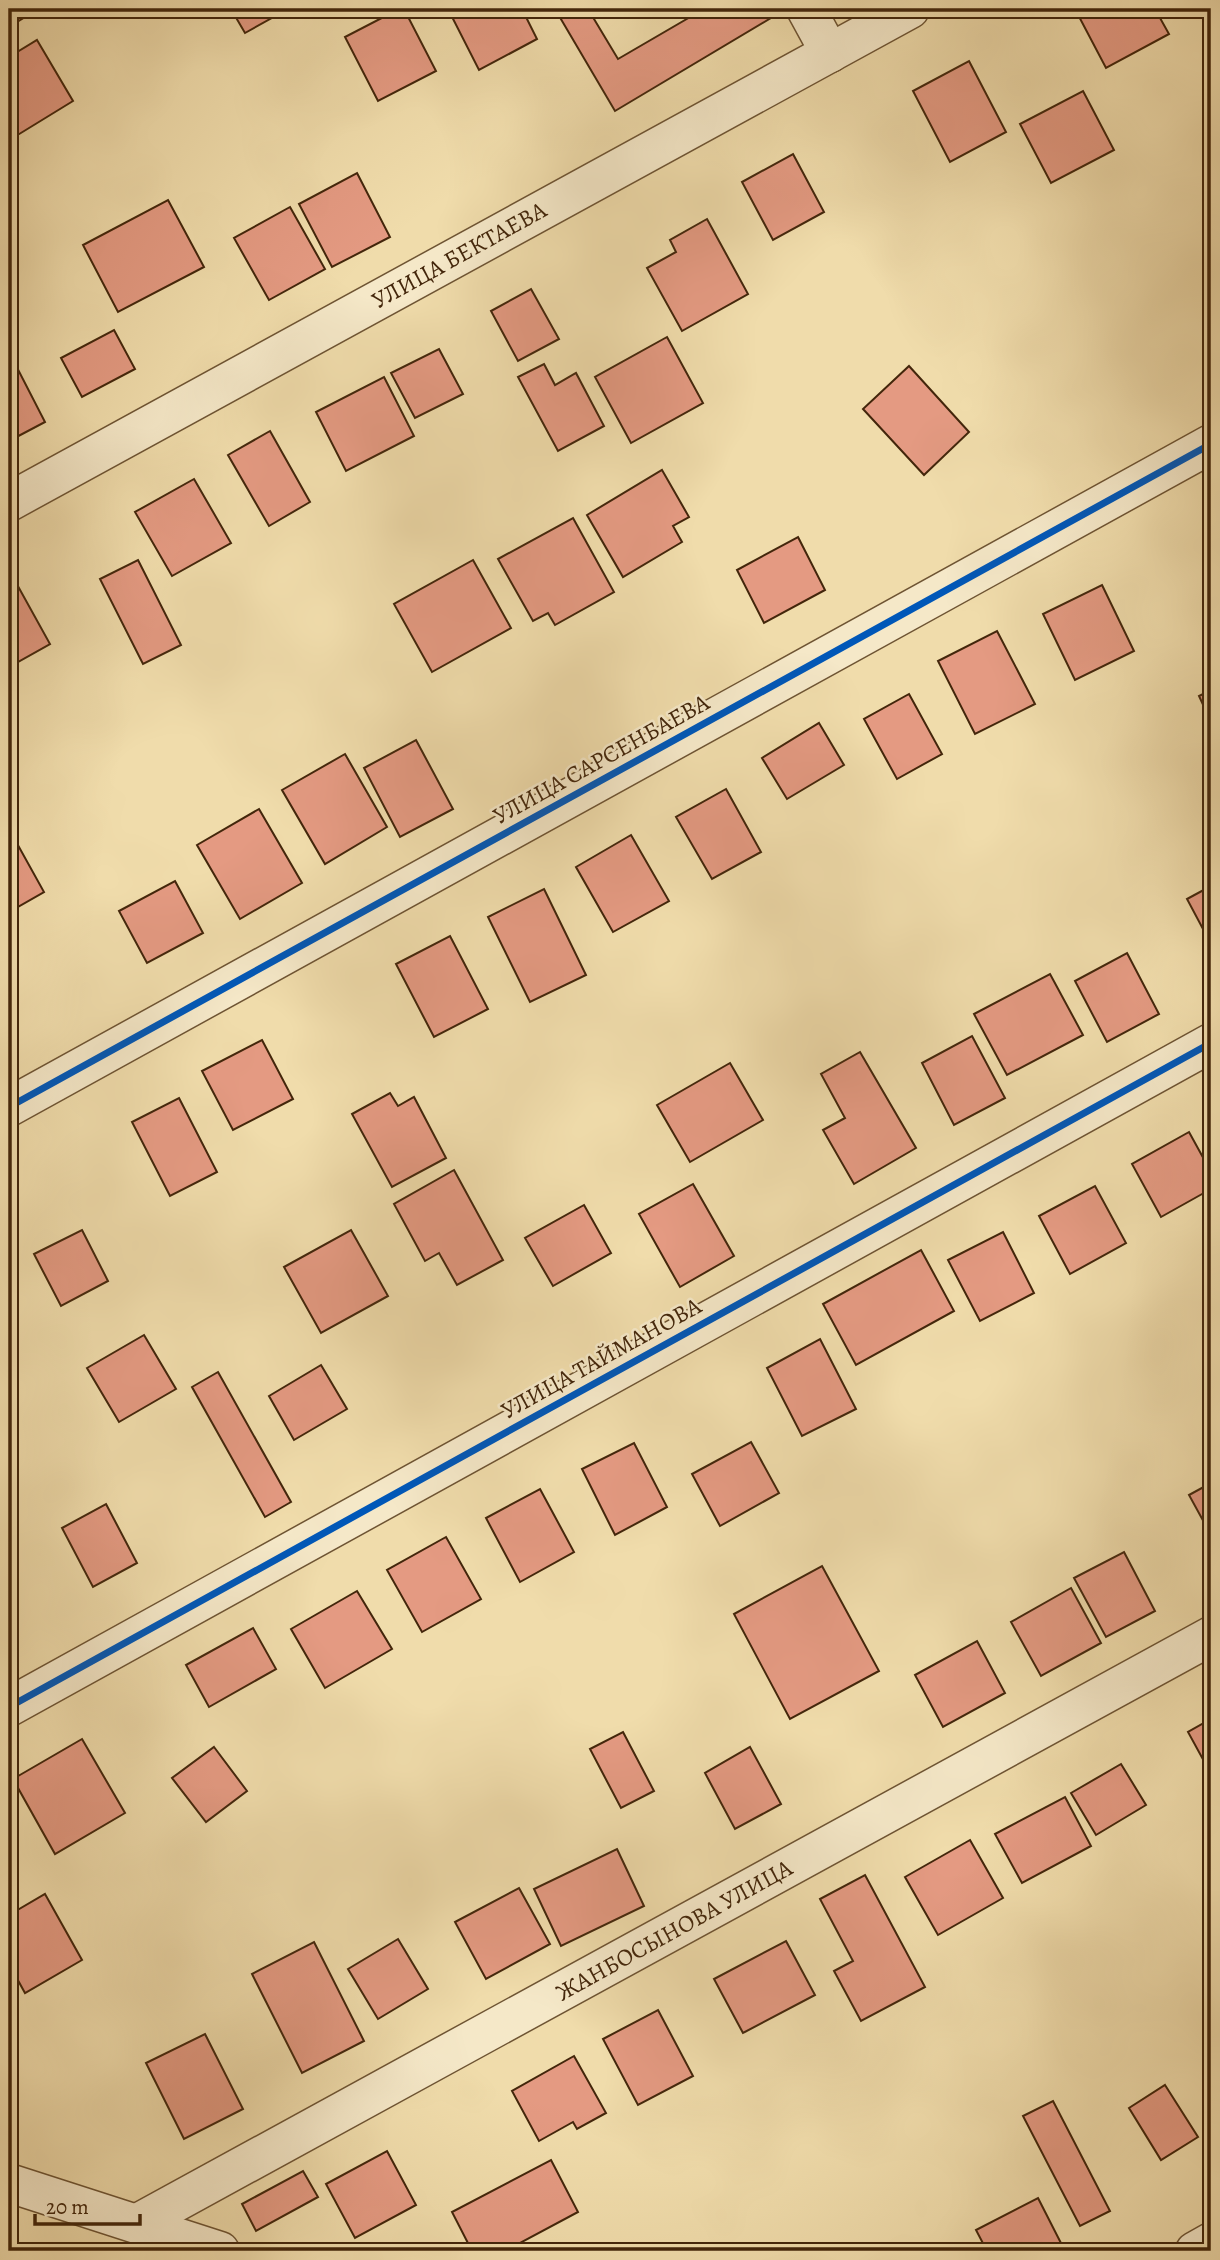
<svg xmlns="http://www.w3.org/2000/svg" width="1220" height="2260" viewBox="0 0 1220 2260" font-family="Alegreya,serif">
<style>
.building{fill:#e49a82;stroke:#43260b;stroke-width:2}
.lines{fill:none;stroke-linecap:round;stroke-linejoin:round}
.minor-casing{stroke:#6e5433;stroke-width:41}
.minor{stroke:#f5e8c8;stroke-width:38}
.cycleway-casing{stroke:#f5e8c8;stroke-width:11}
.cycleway{stroke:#0057b8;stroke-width:7}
.labels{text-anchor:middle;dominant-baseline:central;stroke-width:5;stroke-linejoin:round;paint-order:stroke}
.street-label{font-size:24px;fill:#43260b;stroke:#f5e8c8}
</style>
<rect width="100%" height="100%" fill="#f0dcab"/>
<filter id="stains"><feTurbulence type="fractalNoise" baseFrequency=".00286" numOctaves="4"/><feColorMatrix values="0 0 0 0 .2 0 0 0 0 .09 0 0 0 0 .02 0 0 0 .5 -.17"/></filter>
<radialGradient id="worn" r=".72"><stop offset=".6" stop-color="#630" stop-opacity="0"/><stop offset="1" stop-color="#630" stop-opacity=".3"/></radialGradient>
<g class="building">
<path d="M9 9H38L9 27Z"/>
<path d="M231 9H288L245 33Z"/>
<path d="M399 9H404L436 71 378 101 345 37Z"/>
<path d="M448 9H522L537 39 479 70Z"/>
<path d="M555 9H588L618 59 704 9H772L776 15 615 111Z"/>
<path d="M1075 9H1155L1169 34 1106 68Z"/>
<path d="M37 40 73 101 16 136 9 125V57Z"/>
<path d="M969 61 1006 132 950 162 913 91Z"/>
<path d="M1083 91 1114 150 1051 183 1020 124Z"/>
<path d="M793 154 824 212 773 240 742 182Z"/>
<path d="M357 173 390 237 332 267 299 204Z"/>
<path d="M168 200 204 267 118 312 83 245Z"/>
<path d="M290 207 325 269 269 300 234 238Z"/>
<path d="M707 219 748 294 682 331 647 268 676 252 670 240Z"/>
<path d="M531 289 559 339 518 361 491 311Z"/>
<path d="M114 330 135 369 82 397 61 358Z"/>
<path d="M667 337 703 403 631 443 595 377Z"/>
<path d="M439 349 463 394 415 418 391 373Z"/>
<path d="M9 352 45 422 9 441Z"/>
<path d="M544 364 555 385 576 373 604 426 558 451 518 377Z"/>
<path d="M909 366 969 432 924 475 863 409Z"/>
<path d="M384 377 414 436 346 471 316 412Z"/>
<path d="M270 431 310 502 269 526 228 455Z"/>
<path d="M662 470 689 517 673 526 682 542 623 577 587 515Z"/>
<path d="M194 479 231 543 172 576 135 512Z"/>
<path d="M573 518 614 592 555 625 548 613 533 621 498 559Z"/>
<path d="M798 537 825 590 764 623 737 570Z"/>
<path d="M138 560 181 645 143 664 100 579Z"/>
<path d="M473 560 511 628 432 672 394 604Z"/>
<path d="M14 579 50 644 9 667V582Z"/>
<path d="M1102 585 1134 651 1075 680 1043 614Z"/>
<path d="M997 631 1035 704 975 734 938 661Z"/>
<path d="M1211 690V722L1199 696Z"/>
<path d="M909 694 942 754 897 779 864 719Z"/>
<path d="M819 723 844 765 787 799 762 758Z"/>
<path d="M416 740 453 809 400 837 364 768Z"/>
<path d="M345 754 387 827 325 864 282 790Z"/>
<path d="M726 789 761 852 712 879 676 817Z"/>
<path d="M259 809 302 883 240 919 197 845Z"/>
<path d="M9 829 44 892 9 912Z"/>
<path d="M631 835 669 901 613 932 576 867Z"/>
<path d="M175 881 203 933 147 963 119 911Z"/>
<path d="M1211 886V944L1187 899Z"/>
<path d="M544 889 586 975 530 1002 488 917Z"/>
<path d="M450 936 488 1009 434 1037 396 964Z"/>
<path d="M1127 953 1159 1014 1107 1042 1075 981Z"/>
<path d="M1050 974 1083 1035 1007 1075 974 1014Z"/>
<path d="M972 1036 1005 1098 954 1125 922 1063Z"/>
<path d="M262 1040 293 1099 233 1130 202 1071Z"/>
<path d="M860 1052 916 1148 854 1184 823 1130 845 1118 821 1074Z"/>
<path d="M730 1063 763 1120 690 1162 657 1105Z"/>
<path d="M390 1093 398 1106 414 1097 446 1158 392 1187 352 1114Z"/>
<path d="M179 1098 217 1172 170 1196 132 1122Z"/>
<path d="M1189 1132 1211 1172V1189L1161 1217 1132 1164Z"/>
<path d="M454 1170 503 1260 457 1285 439 1253 425 1261 394 1204Z"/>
<path d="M693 1184 734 1256 680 1287 639 1214Z"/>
<path d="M1095 1186 1126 1243 1070 1274 1039 1216Z"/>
<path d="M584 1205 611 1253 553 1286 525 1238Z"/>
<path d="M82 1230 108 1281 61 1306 34 1254Z"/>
<path d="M351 1230 388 1296 321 1333 284 1267Z"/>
<path d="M1003 1232 1034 1293 980 1321 948 1260Z"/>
<path d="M921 1250 954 1311 856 1365 823 1304Z"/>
<path d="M144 1335 176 1389 119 1422 87 1368Z"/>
<path d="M820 1339 856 1409 802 1436 767 1368Z"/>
<path d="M321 1365 347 1409 294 1440 269 1396Z"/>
<path d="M218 1372 291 1502 265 1517 192 1387Z"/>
<path d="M751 1442 779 1493 720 1526 692 1474Z"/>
<path d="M634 1443 667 1507 615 1535 582 1469Z"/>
<path d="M1211 1483V1535L1189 1495Z"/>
<path d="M540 1489 574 1552 520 1582 486 1518Z"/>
<path d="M106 1504 137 1563 93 1587 62 1528Z"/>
<path d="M446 1537 481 1599 422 1632 387 1570Z"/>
<path d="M1124 1552 1155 1611 1106 1637 1074 1578Z"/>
<path d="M822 1566 879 1671 790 1719 734 1614Z"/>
<path d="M1071 1588 1101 1643 1041 1676 1011 1622Z"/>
<path d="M357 1591 392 1649 325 1688 291 1629Z"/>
<path d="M253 1628 276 1669 209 1707 186 1665Z"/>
<path d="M977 1641 1005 1693 943 1727 915 1675Z"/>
<path d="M1211 1719V1774L1188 1732Z"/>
<path d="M623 1732 654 1791 621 1808 590 1749Z"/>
<path d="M82 1739 125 1813 55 1854 13 1779Z"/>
<path d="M214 1747 247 1791 206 1822 172 1778Z"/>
<path d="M750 1747 781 1804 735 1829 705 1773Z"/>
<path d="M1121 1764 1146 1805 1096 1835 1071 1793Z"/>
<path d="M1065 1797 1091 1846 1022 1883 995 1834Z"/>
<path d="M970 1840 1003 1898 938 1935 905 1877Z"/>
<path d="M617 1849 644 1906 561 1946 534 1889Z"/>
<path d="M865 1875 925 1987 861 2021 834 1971 853 1961 820 1899Z"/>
<path d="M519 1888 550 1944 486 1979 455 1922Z"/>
<path d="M45 1894 82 1960 25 1993 9 1964V1915Z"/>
<path d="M398 1939 428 1989 378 2019 348 1969Z"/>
<path d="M786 1941 815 1995 743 2033 714 1979Z"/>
<path d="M314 1942 364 2041 302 2073 252 1974Z"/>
<path d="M658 2010 693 2076 638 2105 603 2039Z"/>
<path d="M205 2034 243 2109 184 2139 146 2063Z"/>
<path d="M574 2056 606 2113 577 2129 573 2122 539 2141 512 2091Z"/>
<path d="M1165 2085 1198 2137 1161 2160 1129 2108Z"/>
<path d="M1053 2101 1110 2211 1080 2226 1023 2116Z"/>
<path d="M387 2151 416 2205 355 2238 326 2184Z"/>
<path d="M551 2160 578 2212 505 2251H472L452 2212Z"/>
<path d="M303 2171 318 2197 256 2231 242 2204Z"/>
<path d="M1038 2198 1065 2251H987L976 2230Z"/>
</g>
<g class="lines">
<defs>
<g id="minor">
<path d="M806 9 830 53"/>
<path d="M9 502 910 9"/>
<path d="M9 1107 1211 444"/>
<path d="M9 1707 1211 1043"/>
<path d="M9 2183 220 2251"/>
<path d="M138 2223 1211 1636"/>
<path d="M1195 2251 1211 2242"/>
</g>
</defs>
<use href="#minor" class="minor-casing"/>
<use href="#minor" class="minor"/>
<defs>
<g id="cycleway">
<path d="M9 1107 1211 444"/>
<path d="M9 1707 1211 1043"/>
</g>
</defs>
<use href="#cycleway" class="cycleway-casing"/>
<use href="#cycleway" class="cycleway"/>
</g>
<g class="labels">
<g class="street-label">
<text transform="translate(459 255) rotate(-29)">УЛИЦА БЕКТАЕВА</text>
<text transform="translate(601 759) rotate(-29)">УЛИЦА САРСЕНБАЕВА</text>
<text transform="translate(601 1358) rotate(-29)">УЛИЦА ТАЙМАНОВА</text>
<text transform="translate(674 1930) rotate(-29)">ЖАНБОСЫНОВА УЛИЦА</text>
</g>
</g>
<rect width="1220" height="2260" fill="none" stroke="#f0dcab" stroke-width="35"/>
<rect x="10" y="10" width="1199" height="2239" fill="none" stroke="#43260b" stroke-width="3.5"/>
<rect x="18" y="18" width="1185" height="2225" fill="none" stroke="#43260b" stroke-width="2"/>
<path d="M35 2214v10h105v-10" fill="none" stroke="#43260b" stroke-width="3.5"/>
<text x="46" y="2214" font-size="21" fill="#43260b" stroke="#f5e8c8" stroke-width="5" paint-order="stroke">20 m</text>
<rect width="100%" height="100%" filter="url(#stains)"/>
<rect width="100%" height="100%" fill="url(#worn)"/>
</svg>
